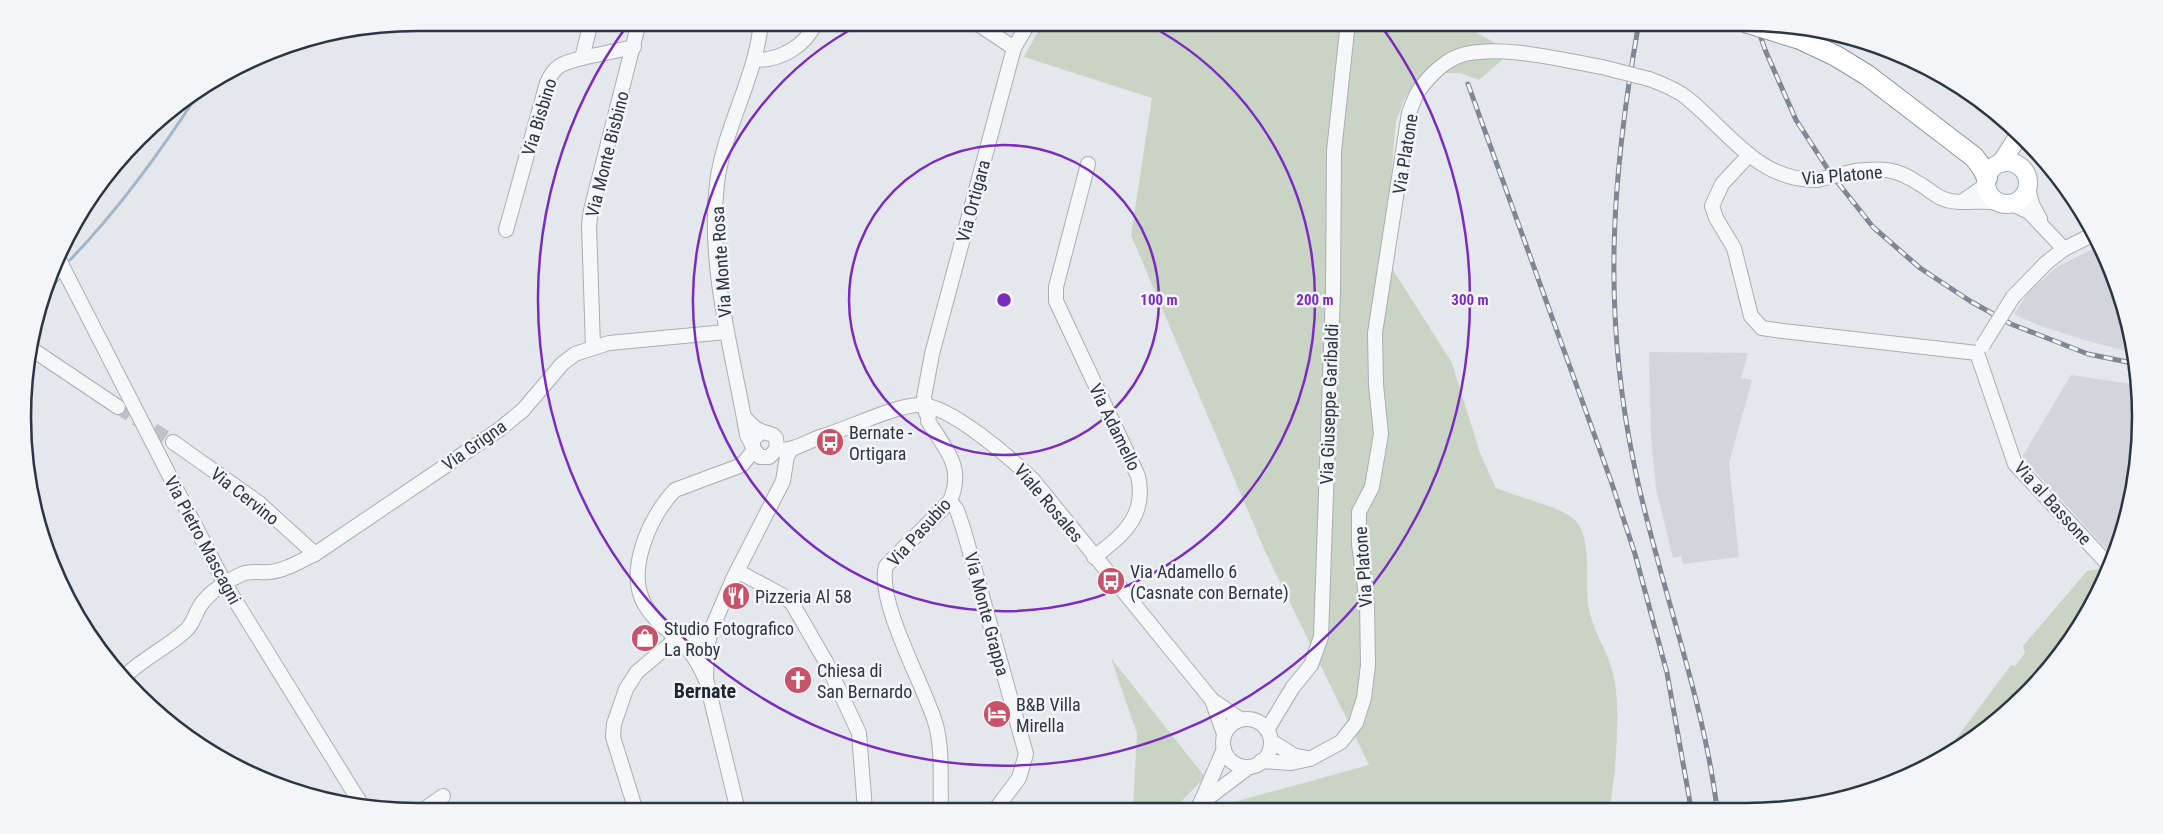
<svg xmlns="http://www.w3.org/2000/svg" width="2163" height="834" viewBox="0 0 2163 834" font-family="'Roboto Condensed',sans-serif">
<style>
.built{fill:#d2d6dc}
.green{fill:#cad4c5}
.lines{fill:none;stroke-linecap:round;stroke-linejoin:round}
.stream{stroke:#a2b6c8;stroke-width:3}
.minor-tunnel{stroke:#bfc3c9;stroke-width:14;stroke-dasharray:14 7;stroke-linecap:butt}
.minor-casing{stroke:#a9aeb5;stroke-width:16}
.major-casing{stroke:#a4acb6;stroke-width:20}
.highway-casing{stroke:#8c95a0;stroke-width:22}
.minor{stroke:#f6f7f9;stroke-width:14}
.major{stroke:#fff;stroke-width:18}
.highway{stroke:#fff;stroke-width:20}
.rail-casing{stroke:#7e8793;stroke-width:5}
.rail{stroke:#f3f5f8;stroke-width:3;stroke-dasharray:9;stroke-linecap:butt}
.minor-bridge-casing{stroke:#a9aeb5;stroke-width:16;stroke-linecap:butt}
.highway-bridge-casing{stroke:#8c95a0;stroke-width:22;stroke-linecap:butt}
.minor-bridge{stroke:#f6f7f9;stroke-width:14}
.highway-bridge{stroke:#fff;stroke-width:20}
.ring{fill:none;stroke:#7b2cbf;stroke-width:2.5}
.labels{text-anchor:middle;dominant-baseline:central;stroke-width:5;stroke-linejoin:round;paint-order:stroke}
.street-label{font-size:18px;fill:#2c3542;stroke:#f3f5f8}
.poi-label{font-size:18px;fill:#2c3542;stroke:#f3f5f8;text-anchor:start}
.quarter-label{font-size:20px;font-weight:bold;fill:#1e2633;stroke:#f3f5f8}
.rim{fill:none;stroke:#2c3542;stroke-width:2.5}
.centre{fill:#7b2cbf;stroke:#f3f5f8;stroke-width:2.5}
.ring-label{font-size:15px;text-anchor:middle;font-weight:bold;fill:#7b2cbf;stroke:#f3f5f8;stroke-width:5;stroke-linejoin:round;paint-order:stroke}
</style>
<rect width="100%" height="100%" fill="#e4e7eb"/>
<g class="built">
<path d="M2099 246 2120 290 2134 353 2084 340 2035 324 2014 314 2028 293 2055 268Z"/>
<path d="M1649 352 1748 353 1741 378 1752 380 1729 463 1739 557 1683 564 1681 556 1673 558 1656 489 1651 437Z"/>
<path d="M2071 375 2138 385 2140 443 2127 519 2111 554 2022 457Z"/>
</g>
<g class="green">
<path d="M1043 22 1459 23 1506 49 1502 60 1479 80 1460 73H1436L1416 83 1404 100 1396 121 1394 141 1385 257 1452 363 1480 453 1496 488C1515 496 1561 507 1574 519 1593 537 1585 581 1588 604 1592 632 1611 654 1615 683 1619 710 1617 740 1615 767 1614 781 1611 794 1611 809L1222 810 1234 802 1369 765 1265 551 1131 235 1152 98 1024 57Z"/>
<path d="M2105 568 2074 636 2006 713 1944 755 2011 665 2015 666 2025 653 2023 646 2087 571Z"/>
<path d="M1111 658 1205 777 1173 810H1126L1133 807 1137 734Z"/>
</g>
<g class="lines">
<g class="stream">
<path d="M70 260C120 208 162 150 201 89"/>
<path d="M39 307 50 290"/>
</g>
<path class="minor-tunnel" d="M118 407 173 442"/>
<defs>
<g id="minor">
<path d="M975 22 1014 48"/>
<path d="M582 58 634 47"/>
<path d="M755 60C781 60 805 47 816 22"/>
<path d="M1649 79C1663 84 1676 89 1687 98 1729 132 1758 181 1817 180"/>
<path d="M1749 155 1722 184 1712 206 1716 218 1734 248 1751 316 1762 328 1783 331 1977 353"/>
<path d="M1088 164 1056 287V301L1138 476C1147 516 1123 535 1094 557"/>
<path d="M1855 171C1881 168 1896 168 1918 183 1926 187 1933 194 1941 198 1959 206 1979 199 1999 203"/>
<path d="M2028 188 2032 204 2040 219"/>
<path d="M1963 201 1986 185"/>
<path d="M2012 204 2029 212 2064 249"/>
<path d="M506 230 547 83C555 64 564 63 582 58L591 22"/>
<path d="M58 258 225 584 361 804"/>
<path d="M48 281 62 265"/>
<path d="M2013 297 2046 263 2064 249 2094 234"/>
<path d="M593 347 589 225 591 210 639 22"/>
<path d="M30 348 118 407"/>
<path d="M1977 353 2015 464 2107 563"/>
<path d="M930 408 928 421C945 449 965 466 950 501L886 566C876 601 924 685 935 722 943 746 940 785 941 810"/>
<path d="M926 413 924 397 932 354 1014 48 1029 22"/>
<path d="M744 417C749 422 754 429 761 431 767 434 771 432 776 438L777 449 769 457H760L753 448V439L762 432"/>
<path d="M173 442 259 503 315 554"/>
<path d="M752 445 747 435C733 352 707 268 717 183 724 127 756 78 761 22"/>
<path d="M777 449C794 452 807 441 823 436 848 429 897 404 921 405 951 406 1012 459 1033 480L1212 700 1240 719"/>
<path d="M950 501 957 510 964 531 1026 754 1019 778 995 810"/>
<path d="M737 571 782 595 792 603 826 662 859 733 865 810"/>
<path d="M676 639 698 638 712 628"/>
<path d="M126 675C144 658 166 648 184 632 193 625 194 616 200 606 209 592 228 580 242 574 251 570 259 573 269 572 285 571 300 561 315 554L500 429 523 410 562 364 575 354 609 343 726 332"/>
<path d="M705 678C701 669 696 659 690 652 676 635 656 624 645 605 625 571 650 516 675 490L742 465 753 451"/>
<path d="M1212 700 1224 734"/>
<circle cx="1247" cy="743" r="24"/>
<path d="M1267 730 1293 687 1311 665 1321 637 1333 292 1334 151 1348 22"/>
<path d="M1271 741 1295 756 1307 758"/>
<path d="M1261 761 1291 763 1310 759 1341 742 1356 723 1364 698 1368 665 1367 603 1359 544V512L1372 487 1381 434 1376 385 1375 333 1409 113C1412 106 1415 95 1420 89 1430 75 1447 58 1465 54 1506 45 1561 60 1602 67"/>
<path d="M1200 804 1224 749"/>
<path d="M1196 810 1200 804 1249 767"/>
<path d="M422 811 443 796"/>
<path d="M636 811 613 737 614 724 626 689 637 672 676 639"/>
<path d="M738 811 706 679 707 646 712 628 733 579 783 481 787 456 791 450"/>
</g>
<g id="major">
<circle cx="2007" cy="183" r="21"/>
<path d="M2001 163 2019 135"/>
</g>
<path id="highway" d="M1800 39 1836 56 1867 75 1974 157 1983 169 1987 178"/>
</defs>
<use href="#minor" class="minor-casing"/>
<use href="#major" class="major-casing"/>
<use href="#highway" class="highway-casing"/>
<use href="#minor" class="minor"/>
<use href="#major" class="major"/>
<use href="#highway" class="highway"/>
<defs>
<g id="rail">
<path d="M1639 22C1611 179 1602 313 1635 469 1659 583 1702 692 1717 808"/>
<path d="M1756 24 1766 52 1796 120 1831 174 1873 227 1920 268 1970 301 2011 324 2088 354 2137 364"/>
<path d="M1468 84 1611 481 1635 554 1667 673 1691 808"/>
</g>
</defs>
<use href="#rail" class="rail-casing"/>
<use href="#rail" class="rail"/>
<defs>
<g id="minor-bridge">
<path d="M1602 67 1649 79"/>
<path d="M1817 180 1855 171"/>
<path d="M1983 345 2013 297"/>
</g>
<path id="highway-bridge" d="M1745 22 1800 39"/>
</defs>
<use href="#minor-bridge" class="minor-bridge-casing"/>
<use href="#highway-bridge" class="highway-bridge-casing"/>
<use href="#minor-bridge" class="minor-bridge"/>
<use href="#highway-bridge" class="highway-bridge"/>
</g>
<g class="ring">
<circle cx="1004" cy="300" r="155"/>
<path d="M1145 23A311 311 0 1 1 863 23"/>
<path d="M1379 23A466 466 0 1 1 629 23"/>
</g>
<defs>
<symbol id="bus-disc" viewBox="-11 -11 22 22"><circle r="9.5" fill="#c65369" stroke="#f3f5f8"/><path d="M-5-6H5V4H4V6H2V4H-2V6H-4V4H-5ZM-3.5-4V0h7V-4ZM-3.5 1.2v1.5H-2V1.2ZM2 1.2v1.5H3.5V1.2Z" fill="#fff"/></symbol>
<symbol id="restaurant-disc" viewBox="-11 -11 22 22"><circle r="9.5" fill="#c65369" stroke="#f3f5f8"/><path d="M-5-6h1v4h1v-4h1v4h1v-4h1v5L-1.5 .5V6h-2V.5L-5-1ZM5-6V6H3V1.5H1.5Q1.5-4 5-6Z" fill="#fff"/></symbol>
<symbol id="shop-disc" viewBox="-11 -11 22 22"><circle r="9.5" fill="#c65369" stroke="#f3f5f8"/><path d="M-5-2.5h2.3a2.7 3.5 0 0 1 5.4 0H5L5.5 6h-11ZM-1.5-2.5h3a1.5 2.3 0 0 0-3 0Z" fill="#fff"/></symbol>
<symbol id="church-disc" viewBox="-11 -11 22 22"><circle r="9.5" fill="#c65369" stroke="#f3f5f8"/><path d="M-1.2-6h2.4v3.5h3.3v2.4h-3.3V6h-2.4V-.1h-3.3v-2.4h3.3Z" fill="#fff"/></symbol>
<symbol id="hotel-disc" viewBox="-11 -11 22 22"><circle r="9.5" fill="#c65369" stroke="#f3f5f8"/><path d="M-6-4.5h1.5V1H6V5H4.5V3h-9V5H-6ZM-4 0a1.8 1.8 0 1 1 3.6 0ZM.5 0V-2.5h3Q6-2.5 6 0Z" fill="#fff"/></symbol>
</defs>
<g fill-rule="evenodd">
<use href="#bus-disc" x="814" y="426" width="32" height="32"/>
<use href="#bus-disc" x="1095" y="565" width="32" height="32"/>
<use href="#restaurant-disc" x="720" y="580" width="32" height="32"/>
<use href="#shop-disc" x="629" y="622" width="32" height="32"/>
<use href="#church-disc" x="782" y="664" width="32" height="32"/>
<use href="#hotel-disc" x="981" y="698" width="32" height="32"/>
</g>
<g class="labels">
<g class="street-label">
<text transform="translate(539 117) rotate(-73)">Via Bisbino</text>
<text transform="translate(607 154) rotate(-76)">Via Monte Bisbino</text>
<text transform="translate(1405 154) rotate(-81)">Via Platone</text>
<text transform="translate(1842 175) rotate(-5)">Via Platone</text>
<text transform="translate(973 201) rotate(-75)">Via Ortigara</text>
<text transform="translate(721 262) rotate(-94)">Via Monte Rosa</text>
<text transform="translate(1329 404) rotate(-88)">Via Giuseppe Garibaldi</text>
<text transform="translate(1115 427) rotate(64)">Via Adamello</text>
<text transform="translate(474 445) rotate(-35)">Via Grigna</text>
<text transform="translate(245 496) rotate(38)">Via Cervino</text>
<text transform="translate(1049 503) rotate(50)">Viale Rosales</text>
<text transform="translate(2053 503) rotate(48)">Via al Bassone</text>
<text transform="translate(919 532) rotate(-48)">Via Pasubio</text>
<text transform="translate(203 540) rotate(62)">Via Pietro Mascagni</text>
<text transform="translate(1363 567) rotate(-94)">Via Platone</text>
<text transform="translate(987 614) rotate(75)">Via Monte Grappa</text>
</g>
<g class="poi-label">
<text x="849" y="432">Bernate -<tspan x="849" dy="21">Ortigara</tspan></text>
<text x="1130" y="571">Via Adamello 6<tspan x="1130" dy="21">(Casnate con Bernate)</tspan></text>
<text x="755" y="596">Pizzeria Al 58</text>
<text x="664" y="628">Studio Fotografico<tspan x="664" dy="21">La Roby</tspan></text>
<text x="817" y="670">Chiesa di<tspan x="817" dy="21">San Bernardo</tspan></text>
<text x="1016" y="704">B&amp;B Villa<tspan x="1016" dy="21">Mirella</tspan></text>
</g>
<g class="quarter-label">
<text x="705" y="691">Bernate</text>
</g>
</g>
<path d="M0 0H2163V834H0ZM417 31H1746A386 386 0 0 1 2132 417V417A386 386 0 0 1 1746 803H417A386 386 0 0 1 31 417V417A386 386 0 0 1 417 31Z" fill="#f3f5f8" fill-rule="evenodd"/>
<path class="rim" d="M417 31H1746A386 386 0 0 1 2132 417V417A386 386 0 0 1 1746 803H417A386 386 0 0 1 31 417V417A386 386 0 0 1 417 31Z"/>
<circle cx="1004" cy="300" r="8" class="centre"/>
<g class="ring-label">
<text x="1159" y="305">100 m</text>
<text x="1315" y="305">200 m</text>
<text x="1470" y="305">300 m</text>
</g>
</svg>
